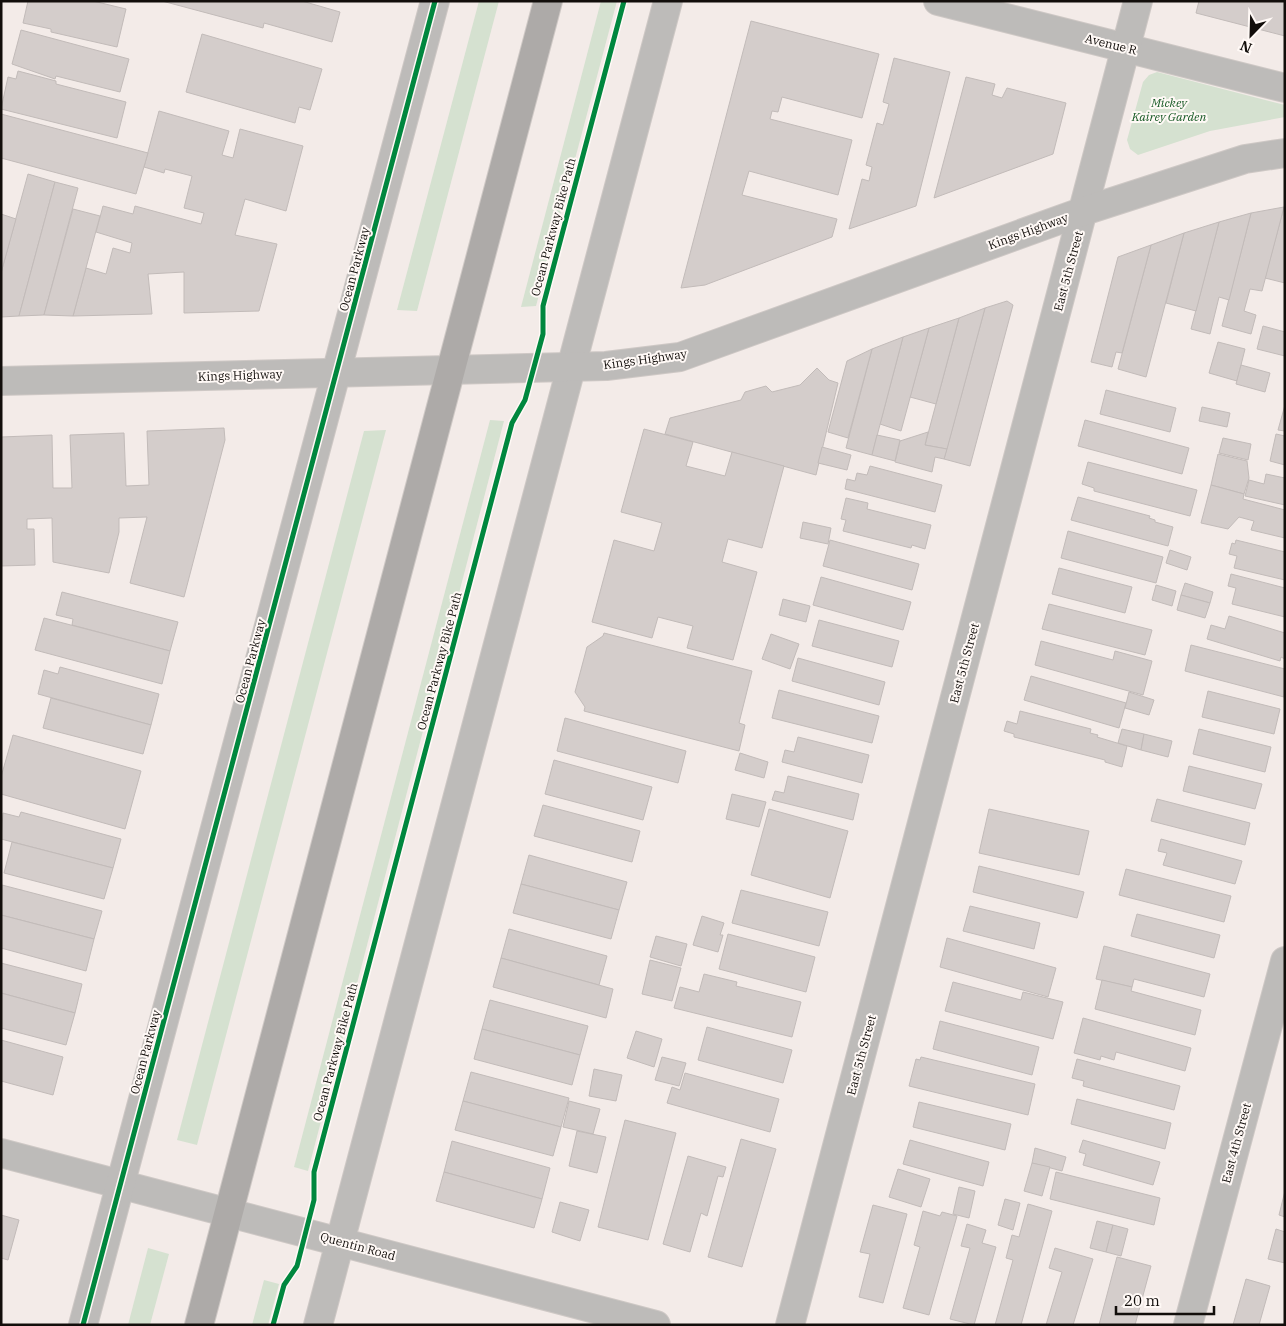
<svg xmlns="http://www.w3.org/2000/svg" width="1286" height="1326" viewBox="0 0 1286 1326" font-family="'IBM Plex Serif',serif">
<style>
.green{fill:#d5e1d0}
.building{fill:#d4cdcb;stroke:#c2bbb9}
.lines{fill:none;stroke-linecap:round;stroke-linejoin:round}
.minor-casing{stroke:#cec8c5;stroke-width:30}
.tertiary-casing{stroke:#cec8c5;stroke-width:30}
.primary-casing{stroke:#cec8c5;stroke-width:30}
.minor{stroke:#bdbbb9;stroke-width:28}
.tertiary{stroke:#bdbbb9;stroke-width:28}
.primary{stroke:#adaaa8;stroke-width:28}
.cycleway-casing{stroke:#fff9f6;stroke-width:8}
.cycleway{stroke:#00873e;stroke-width:5}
.labels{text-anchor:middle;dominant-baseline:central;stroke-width:4;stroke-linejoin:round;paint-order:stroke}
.street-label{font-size:12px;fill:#120e0b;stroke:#fff9f6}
.park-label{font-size:12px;font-style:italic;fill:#165924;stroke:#fff9f6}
</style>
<rect width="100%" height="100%" fill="#f3ebe8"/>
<g class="green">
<path d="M479 1H499L417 311 397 310Z"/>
<path d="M601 1H617L536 306 521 307Z"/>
<path d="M1157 72 1285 105V117L1210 131 1138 155 1130 149 1127 140 1143 82 1149 75Z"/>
<path d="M490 420 504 421 308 1171 294 1167Z"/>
<path d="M386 430 197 1145 177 1140 364 431Z"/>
<path d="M148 1248 169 1254 150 1325H128Z"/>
<path d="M264 1280 279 1284 268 1325H252Z"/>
</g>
<g class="building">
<path d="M28 1H93L126 9 117 47 51 32V29L23 23Z"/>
<path d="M162 1H302L340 12 332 42 264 23 263 28Z"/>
<path d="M1199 1H1285V36L1196 13Z"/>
<path d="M751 21 879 54 862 118 782 97 778 112 772 111 770 119 852 140 838 195 749 171 742 195 837 219 832 237 705 285 681 288Z"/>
<path d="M21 30 129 59 120 92 56 76 55 79 12 64Z"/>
<path d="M202 34 322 69 310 110 299 107 295 123 186 92Z"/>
<path d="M894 58 950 72 916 206 849 229 862 179 869 181 872 167 866 165 877 123 883 125 889 104 883 102Z"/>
<path d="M18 71 56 81V84L126 102 117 138 1 109 8 77 16 79Z"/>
<path d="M966 77 995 84 992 95 1002 98 1007 88 1066 103 1053 154 934 198Z"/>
<path d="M159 111 229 131 222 155 233 158 240 129 303 146 286 211 245 199 235 235 277 244 259 311 184 313V272L148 274 152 314 73 316 86 268 106 274 113 248 130 253 132 243 96 232 103 206 133 214 135 206 201 224 204 213 184 208 192 176 165 169 164 173 144 167Z"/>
<path d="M1 114 148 153 136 194 1 158Z"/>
<path d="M28 174 55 182 19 316 1 317V273Z"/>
<path d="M55 182 78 188 44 315 19 316Z"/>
<path d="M1284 207H1285V283L1265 278Z"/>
<path d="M1284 207 1262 291 1250 289 1244 311 1256 315 1251 334 1222 326 1251 213Z"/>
<path d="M73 209 100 216 73 316 44 315Z"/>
<path d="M1251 213 1229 300 1219 297 1210 334 1191 329 1219 222Z"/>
<path d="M1 214 16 219 1 273Z"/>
<path d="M1219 222 1196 311 1166 303 1184 233Z"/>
<path d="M1184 233 1146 377 1118 369 1151 245Z"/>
<path d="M1151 245 1122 353 1116 352 1112 367 1091 362 1118 257Z"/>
<path d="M1007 301 1013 305 970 466 944 459 985 308Z"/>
<path d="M985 308 947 449 925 445 959 318Z"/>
<path d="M959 318 936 404 910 397 929 328Z"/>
<path d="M1263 326 1285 332V356L1257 349Z"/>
<path d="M929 328 901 431 880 424 903 337Z"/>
<path d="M903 337 872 455 846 448 872 349Z"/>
<path d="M1218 342 1245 349 1237 381 1209 373Z"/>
<path d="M872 349 848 438 828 432 847 361Z"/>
<path d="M1241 365 1270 373 1265 392 1236 384Z"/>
<path d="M817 368 829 380 838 383 816 475 665 434 670 418 741 400 745 392 766 386 772 392 800 385Z"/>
<path d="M1106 390 1176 408 1170 432 1100 414Z"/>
<path d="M1285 405V431L1278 430Z"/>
<path d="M1202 407 1230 413 1227 427 1199 421Z"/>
<path d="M1085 420 1189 448 1182 474 1078 446Z"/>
<path d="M224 428 225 440 184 597 130 583 147 517 119 518V532L109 573 53 562 52 518 27 519V529H34L35 565 1 566V437L52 435 53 488H72L70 435 124 433 126 486 149 485 147 431Z"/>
<path d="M644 429 693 442 686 466 725 476 732 452 784 466 762 548 728 539 722 562 757 572 733 660 687 648 693 626 658 617 652 638 592 622 614 540 654 551 662 523 621 512Z"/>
<path d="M928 432 925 445 947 449 944 459 935 457 932 472 895 462 900 441Z"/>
<path d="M1276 434 1285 436V465L1270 461Z"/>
<path d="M877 435 900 440 895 461 872 455Z"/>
<path d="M1223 438 1251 444 1248 460 1219 453Z"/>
<path d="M822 447 851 455 847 470 818 463Z"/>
<path d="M1218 454 1247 461 1249 478 1244 494 1211 485Z"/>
<path d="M1088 462 1197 490 1190 516 1094 491V488L1082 484Z"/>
<path d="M870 466 942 485 935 512 845 489 847 479 855 481 857 473 867 475Z"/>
<path d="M1266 474 1285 478V505L1245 496 1249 480 1264 484Z"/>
<path d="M1211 485 1244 494 1243 499 1285 510V538L1251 530 1254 521 1239 517 1228 529 1201 523Z"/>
<path d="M1078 497 1150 516 1149 518 1155 520V522L1173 527 1168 546 1071 520Z"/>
<path d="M846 498 868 503 867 509 931 525 925 549 912 545 911 548 843 531 846 520 841 519Z"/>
<path d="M803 522 831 528 828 544 800 538Z"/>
<path d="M1068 531 1163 557 1156 583 1061 558Z"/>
<path d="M830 540 919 564 912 590 823 566Z"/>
<path d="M1236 540 1285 552V580L1234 568 1237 556 1229 554 1232 543 1235 544Z"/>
<path d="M1170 550 1191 557 1187 570 1166 563Z"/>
<path d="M1059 568 1132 587 1125 613 1052 594Z"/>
<path d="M1231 574 1285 588V617L1232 604 1236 588 1228 586Z"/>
<path d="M821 577 911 602 903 630 813 605Z"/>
<path d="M1185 583 1213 592 1210 603 1181 595Z"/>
<path d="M1156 585 1176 591 1172 606 1152 600Z"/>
<path d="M62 592 178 622 170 651 72 625 73 619 56 615Z"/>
<path d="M1181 595 1210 603 1205 618 1177 610Z"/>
<path d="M783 599 810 606 806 622 779 615Z"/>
<path d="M1049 604 1152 630 1145 655 1042 629Z"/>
<path d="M1229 616 1285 633V659L1281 657 1280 661 1207 639 1211 625 1225 629Z"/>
<path d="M44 618 170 651 162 684 35 650Z"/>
<path d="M819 620 899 641 892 667 812 646Z"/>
<path d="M604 633 752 671 739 723 745 725 739 751 584 711 585 707 575 692 587 647 603 636Z"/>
<path d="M771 634 799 644 790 669 762 659Z"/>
<path d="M1041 641 1113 660 1115 651 1152 661 1143 695 1035 665Z"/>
<path d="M1191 645 1285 669 1284 697 1185 671Z"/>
<path d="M798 658 885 682 879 705 792 681Z"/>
<path d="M60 667 159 694 151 725 38 694 44 670 58 674Z"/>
<path d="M1031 676 1126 703 1119 728 1024 700Z"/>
<path d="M779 690 879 716 872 743 772 718Z"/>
<path d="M1208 691 1280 709 1274 734 1202 717Z"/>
<path d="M1129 692 1154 700 1149 715 1125 708Z"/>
<path d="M51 698 151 725 143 754 43 728Z"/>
<path d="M1020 711 1091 729 1090 733 1098 735 1097 737 1127 746 1122 767 1105 762V760L1014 737V734L1004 731 1007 721 1017 724Z"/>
<path d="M565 718 686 751 678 783 557 751Z"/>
<path d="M1122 729 1144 734 1141 750 1118 743Z"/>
<path d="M1199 729 1271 747 1265 772 1193 754Z"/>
<path d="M1144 734 1172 741 1168 757 1141 750Z"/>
<path d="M13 735 141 771 125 829 1 794V777Z"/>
<path d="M798 737 869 755 862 783 782 762 785 750 794 752Z"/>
<path d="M740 753 768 762 764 778 735 770Z"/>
<path d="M554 760 652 787 643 820 545 794Z"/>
<path d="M1189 766 1262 784 1255 809 1183 791Z"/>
<path d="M788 776 859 794 853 820 772 800 775 791 784 793Z"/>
<path d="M732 794 766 802 759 827 726 819Z"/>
<path d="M1157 799 1250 823 1245 845 1151 821Z"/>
<path d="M543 805 640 831 632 862 534 836Z"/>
<path d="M769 809 848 831 830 898 751 875Z"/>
<path d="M989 809 1089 831 1079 875 979 853Z"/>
<path d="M21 812 121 839 113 868 1 839 3 813 19 817Z"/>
<path d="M1161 839 1242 861 1235 884 1163 865 1167 853 1158 851Z"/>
<path d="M12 842 113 868 104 899 4 873Z"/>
<path d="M529 855 627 882 619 910 521 884Z"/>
<path d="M979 866 1084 892 1077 918 973 892Z"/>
<path d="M1126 869 1231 896 1224 922 1119 895Z"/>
<path d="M521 884 619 910 611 939 513 913Z"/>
<path d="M2 885 102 911 94 939 1 915Z"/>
<path d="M741 890 828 912 819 946 732 923Z"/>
<path d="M970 906 1040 923 1034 949 963 931Z"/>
<path d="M1137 914 1220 935 1214 958 1131 936Z"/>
<path d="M1 915 94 939 86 971 1 948Z"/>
<path d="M702 916 724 923 720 935H723L718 952 693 945Z"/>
<path d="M509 929 607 956 599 985 501 958Z"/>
<path d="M728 934 815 957 806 992 719 969Z"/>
<path d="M656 936 687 944 681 966 650 957Z"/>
<path d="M947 938 1056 968 1048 997 940 967Z"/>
<path d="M1104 946 1210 974 1204 997 1134 979 1132 987 1096 979Z"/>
<path d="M501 958 613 989 606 1018 493 987Z"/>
<path d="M650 960 681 968 672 1001 642 994Z"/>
<path d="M1 963 82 984 75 1013 1 993Z"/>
<path d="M704 974 737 982 736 986 801 1002 792 1037 674 1008 680 987 699 992Z"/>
<path d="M1102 980 1132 987 1131 991 1201 1010 1195 1035 1095 1009Z"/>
<path d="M953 982 1021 1000 1023 992 1063 1002 1053 1039 945 1011Z"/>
<path d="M1 993 75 1013 66 1045 1 1028Z"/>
<path d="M490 1000 588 1026 580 1055 482 1029Z"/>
<path d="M1083 1018 1191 1048 1185 1071 1116 1052 1114 1060 1101 1056 1100 1060 1074 1053Z"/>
<path d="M940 1021 1039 1047 1032 1075 933 1049Z"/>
<path d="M707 1027 792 1050 783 1083 698 1060Z"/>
<path d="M482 1029 580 1055 572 1085 474 1059Z"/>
<path d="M636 1031 662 1039 654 1067 627 1058Z"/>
<path d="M1 1040 63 1057 53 1095 1 1081Z"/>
<path d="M662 1057 686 1063 679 1086 655 1080Z"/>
<path d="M921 1057 1035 1084 1028 1115 909 1086 916 1059 920 1060Z"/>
<path d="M1077 1059 1180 1086 1174 1110 1083 1086 1084 1081 1072 1078Z"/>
<path d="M594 1069 622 1075 616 1101 589 1096Z"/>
<path d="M471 1072 569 1098 561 1127 463 1101Z"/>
<path d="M685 1073 779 1099 770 1132 667 1103 672 1087 680 1090Z"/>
<path d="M1077 1099 1171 1123 1165 1149 1071 1124Z"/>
<path d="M463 1101 561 1127 553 1156 455 1130Z"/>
<path d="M569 1101 600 1109 593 1134 563 1127Z"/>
<path d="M919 1102 1011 1124 1005 1150 913 1127Z"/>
<path d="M625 1120 676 1133 648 1240 598 1227Z"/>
<path d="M577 1131 606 1137 597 1173 569 1166Z"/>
<path d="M741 1139 776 1149 742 1267 708 1257Z"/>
<path d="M910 1140 989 1162 983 1186 903 1164Z"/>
<path d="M1083 1140 1160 1162 1153 1185 1083 1165 1086 1154 1079 1152Z"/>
<path d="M452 1141 550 1168 542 1199 444 1172Z"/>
<path d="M1035 1148 1066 1157 1062 1171 1032 1163Z"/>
<path d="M688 1156 726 1167 723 1177 718 1176 707 1216 701 1213 690 1252 663 1244Z"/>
<path d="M1032 1163 1050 1167 1042 1196 1024 1191Z"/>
<path d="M898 1169 930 1179 921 1207 889 1197Z"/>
<path d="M444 1172 542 1199 534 1228 436 1201Z"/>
<path d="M1056 1172 1160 1198 1154 1225 1050 1199Z"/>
<path d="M959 1187 975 1191 969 1218 953 1214Z"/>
<path d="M1285 1191V1217L1279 1215Z"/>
<path d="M1005 1199 1020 1203 1013 1230 998 1225Z"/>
<path d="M560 1202 589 1210 580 1241 552 1232Z"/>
<path d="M1028 1204 1052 1211 1021 1325H995L1013 1260 1006 1258 1012 1235 1019 1237Z"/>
<path d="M873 1205 907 1214 883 1303 859 1297 870 1254 860 1252Z"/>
<path d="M923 1211 940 1216 942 1212 957 1216 929 1315 903 1308 920 1247 914 1245Z"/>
<path d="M1 1215 19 1220 8 1260 1 1258Z"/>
<path d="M1097 1221 1113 1225 1106 1252 1090 1248Z"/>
<path d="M967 1224 986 1230 982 1243 996 1247 974 1325 950 1319 970 1248 961 1246Z"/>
<path d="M1113 1225 1128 1229 1121 1256 1106 1252Z"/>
<path d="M1276 1229 1285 1232V1263L1268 1259Z"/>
<path d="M1055 1248 1093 1259 1073 1325H1046L1062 1272 1049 1268Z"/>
<path d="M1117 1257 1151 1266 1135 1325H1099Z"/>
<path d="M1246 1279 1270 1286 1259 1325H1233Z"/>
</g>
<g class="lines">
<defs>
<g id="minor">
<path d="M938 1 1285 88"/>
<path d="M1 1153 656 1325"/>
<path d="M83 1325 435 1"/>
<path d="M318 1325 668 1"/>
<path d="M790 1325 1138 1"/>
<path d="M1188 1325 1285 961"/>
</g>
<path id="tertiary" d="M1 381 606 366 680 357 1084 211 1245 159 1285 153"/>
<path id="primary" d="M199 1325 548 1"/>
</defs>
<use href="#minor" class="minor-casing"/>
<use href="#tertiary" class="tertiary-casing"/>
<use href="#primary" class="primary-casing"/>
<use href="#minor" class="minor"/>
<use href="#tertiary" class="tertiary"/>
<use href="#primary" class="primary"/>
<defs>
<g id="cycleway">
<path d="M83 1325 435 1"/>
<path d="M273 1325 284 1285 297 1266 314 1200V1172L512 423 525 400 543 334V306L624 1"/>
</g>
</defs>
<use href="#cycleway" class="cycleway-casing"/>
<use href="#cycleway" class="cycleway"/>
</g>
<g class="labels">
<g class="street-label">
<text transform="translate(1111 44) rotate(14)">Avenue R</text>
<text transform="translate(553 227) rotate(-75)">Ocean Parkway Bike Path</text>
<text transform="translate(1028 231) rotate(-20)">Kings Highway</text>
<text transform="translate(354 269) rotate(-75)">Ocean Parkway</text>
<text transform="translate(1068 271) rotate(-75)">East 5th Street</text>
<text transform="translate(645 359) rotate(-8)">Kings Highway</text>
<text transform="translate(240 375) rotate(-2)">Kings Highway</text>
<text transform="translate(250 661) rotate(-75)">Ocean Parkway</text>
<text transform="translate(439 661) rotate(-75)">Ocean Parkway Bike Path</text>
<text transform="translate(964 663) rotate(-75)">East 5th Street</text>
<text transform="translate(145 1052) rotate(-75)">Ocean Parkway</text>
<text transform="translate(335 1052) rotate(-75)">Ocean Parkway Bike Path</text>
<text transform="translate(861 1055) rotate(-75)">East 5th Street</text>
<text transform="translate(1236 1143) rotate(-75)">East 4th Street</text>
<text transform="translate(358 1246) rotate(15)">Quentin Road</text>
</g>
<g class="park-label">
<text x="1169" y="102">Mickey<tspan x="1169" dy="14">Kairey Garden</tspan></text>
</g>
</g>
<rect width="1286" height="1326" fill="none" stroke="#120e0b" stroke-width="5"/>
<g transform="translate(1251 35) rotate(203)" stroke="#fff9f6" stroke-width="4" paint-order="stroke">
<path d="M0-4L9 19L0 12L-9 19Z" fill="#120e0b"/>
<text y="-8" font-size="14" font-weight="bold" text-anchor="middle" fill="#120e0b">N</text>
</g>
<path d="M1116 1306v8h98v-8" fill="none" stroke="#120e0b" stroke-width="2.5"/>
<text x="1124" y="1306" font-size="15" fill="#120e0b" stroke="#fff9f6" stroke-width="4" paint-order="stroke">20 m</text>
</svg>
